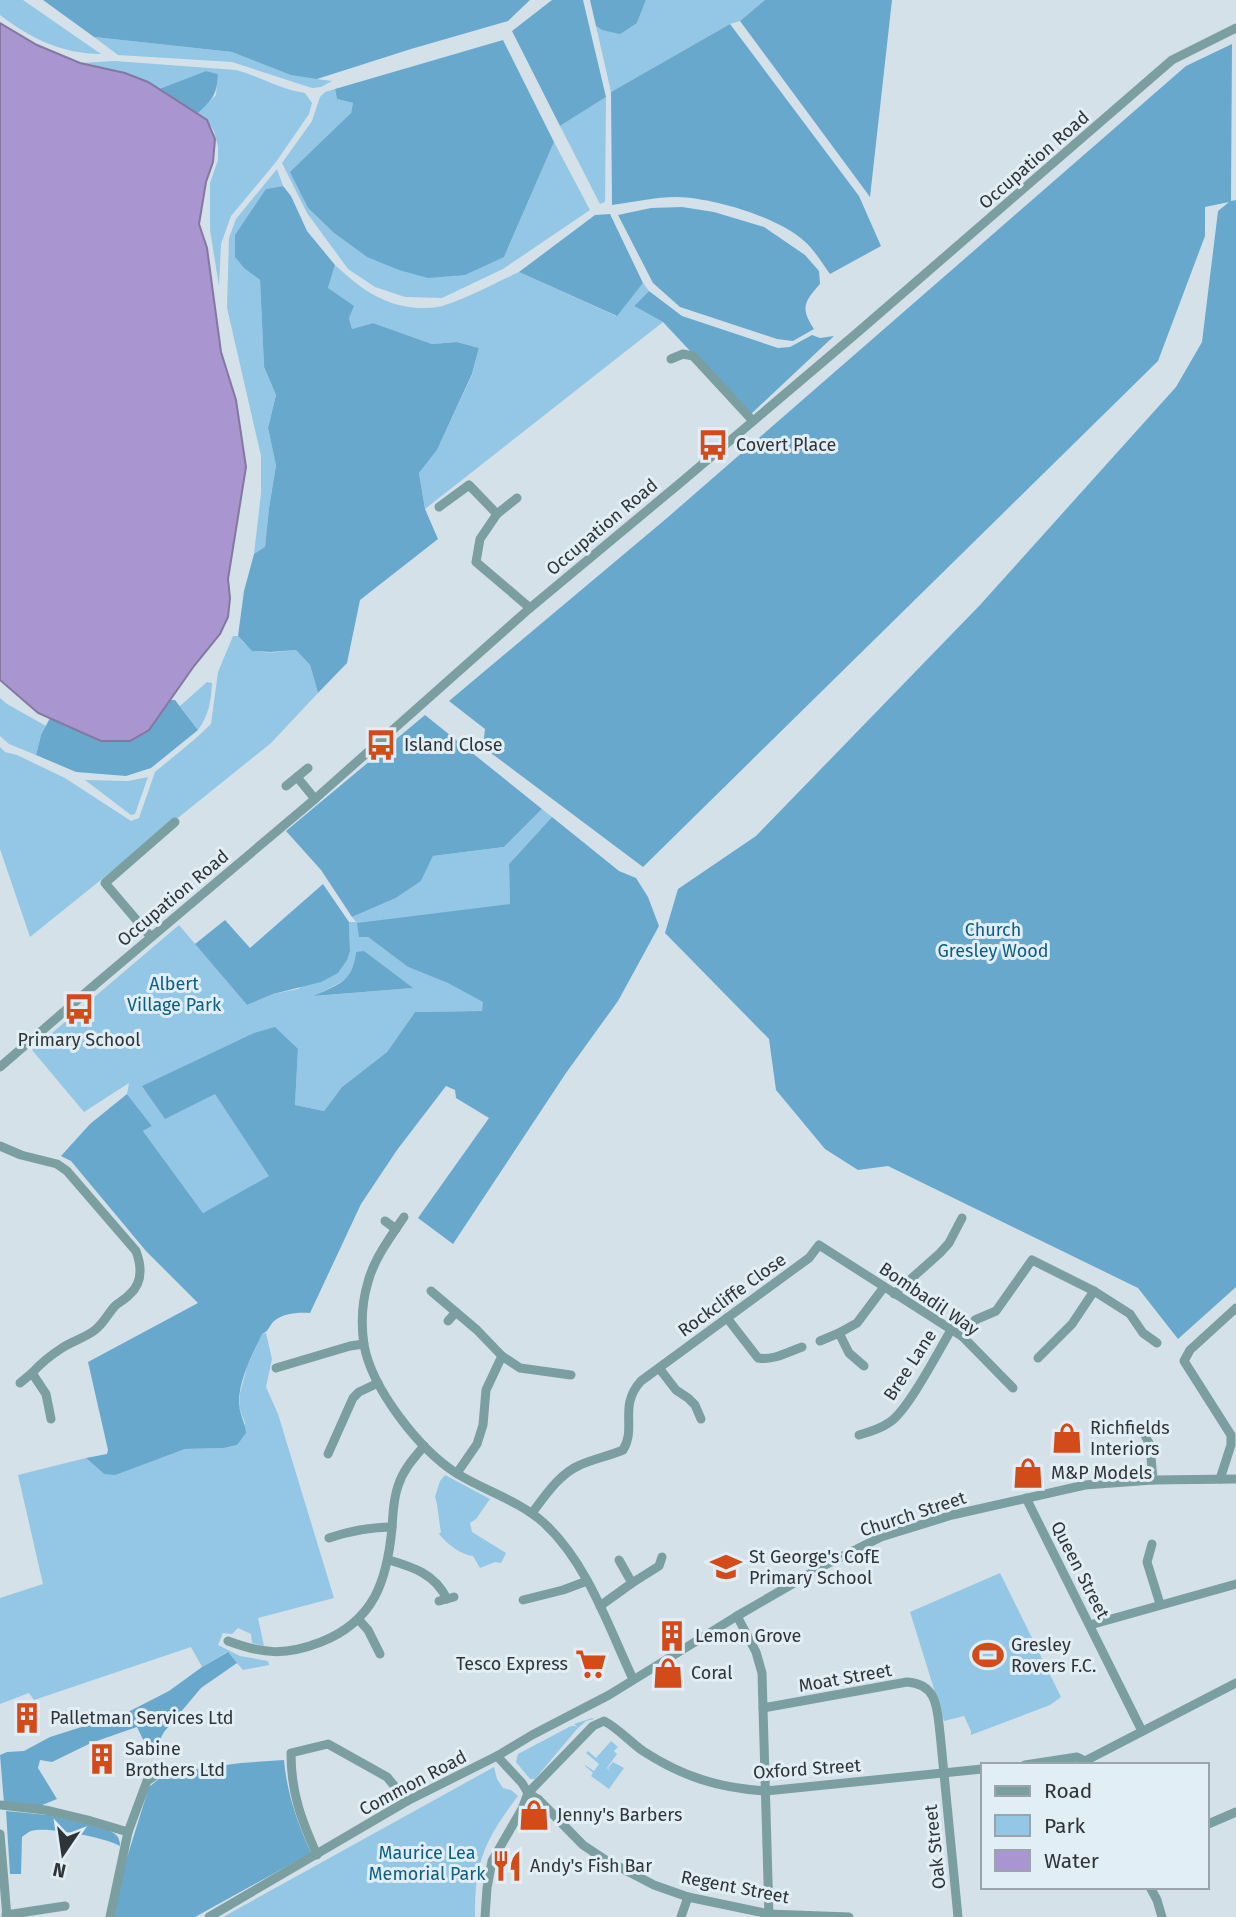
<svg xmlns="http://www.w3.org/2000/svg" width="1236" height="1917" viewBox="0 0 1236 1917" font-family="'Fira Sans',sans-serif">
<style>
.green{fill:#94c7e5;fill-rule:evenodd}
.forest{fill:#68a8cd}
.water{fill:#a995cf;stroke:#8478a1;stroke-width:2}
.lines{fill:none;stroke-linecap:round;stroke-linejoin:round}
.minor{stroke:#7b9ea1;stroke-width:9}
.labels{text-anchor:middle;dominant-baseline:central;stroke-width:6;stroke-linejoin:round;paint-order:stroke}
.street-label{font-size:18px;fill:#2f3437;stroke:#e2eef6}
.poi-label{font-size:18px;fill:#2f3437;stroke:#e2eef6;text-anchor:start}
.park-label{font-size:18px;fill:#0c5e83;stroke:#e2eef6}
</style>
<rect width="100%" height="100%" fill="#d5e1e9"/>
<g class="green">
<path d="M0 0H23L101 54C62 54 30 38 0 15Z"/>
<path d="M646 0H765L740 21 730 24 611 92 596 26 602 30 637 23Z"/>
<path d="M94 37 232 52 317 79 332 81 321 87 312 88 232 62 118 55Z"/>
<path d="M115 61 236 70C259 76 281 90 305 93L312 103 309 114 276 162 231 216 221 244 219 286 210 230V183L218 160V147L214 131 207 120 197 114 216 95 218 74 206 71 159 89 148 82 80 63Z"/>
<path d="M335 89 337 99 353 103 351 113 291 173 308 208 334 233 367 257H504L554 142 590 210 503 269 442 298 405 297 375 287 348 269 307 213 282 163 312 121 320 97 325 92Z"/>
<path d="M606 97 605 202 600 204 560 126Z"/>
<path d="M277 169 283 186 266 189 245 269 260 280 264 367 276 395 268 428 276 464 269 508 265 548 254 554 261 493V456L227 308 229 238 236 219Z"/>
<path d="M335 265C360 288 383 306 419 308 427 308 437 308 445 305 470 297 495 283 519 272L616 316 643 283 649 291 634 306 663 322 425 509 419 473 437 450 472 375 479 348 457 342 432 344 373 323 352 329 349 318 328 288Z"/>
<path d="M233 636H238C255 659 271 652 296 650L310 665 318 693 271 743 30 937 0 849V747L5 752 17 755 65 778 131 821 139 818 155 772 195 739 211 724 218 672Z"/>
<path d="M207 682 212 683C211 701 209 715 198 730L180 706Z"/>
<path d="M0 698 7 704 46 726 41 735 36 755 9 744 0 736Z"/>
<path d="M148 777 135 814 131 815 85 780 128 781Z"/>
<path d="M542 809 552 817 509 864 510 904 368 937 408 967 449 983 484 1002 482 1011 415 1012 387 1052 342 1087 324 1111 295 1105 298 1049 215 1093 270 1176 203 1213 143 1131 152 1126 127 1094 129 1083 84 1112 32 1050 179 925 247 1005 273 994 298 989 350 951 349 922H356L352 917 396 898 421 881 433 856 504 847ZM356 952 412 988 316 996C340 980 352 985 356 952Z"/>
<path d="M266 1333 272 1359 266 1387 278 1414 334 1598 258 1618 264 1646 252 1643 251 1634 238 1628 232 1634 223 1633 218 1645 240 1656 268 1661 269 1665 243 1670 227 1652 202 1667 191 1647 34 1700 29 1693 0 1704V1598L43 1584 18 1475 86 1458 104 1474 160 1458 185 1449 224 1448 237 1445 245 1423 239 1407 240 1393 247 1367 262 1334Z"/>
<path d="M445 1475 490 1499 476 1519 470 1523 472 1532 506 1553 501 1563 495 1562 480 1568 473 1556C461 1555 447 1544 439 1534L441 1532C439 1523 438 1504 435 1497L440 1481Z"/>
<path d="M1000 1573 1061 1697 1050 1705 971 1735V1731L964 1716 944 1721 910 1612Z"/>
<path d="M592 1718 594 1719 586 1721 577 1729 535 1779H530L516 1762 518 1754 571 1726H575L578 1728 574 1724Z"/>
<path d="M611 1741 618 1747 614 1751 617 1754 607 1768 610 1771 608 1768 613 1762 624 1768 609 1789 591 1776 593 1773 585 1766V1765L594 1771 599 1764 586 1753 588 1751 596 1758Z"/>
<path d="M494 1767 497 1779 503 1788 511 1790 518 1796C499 1821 481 1847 477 1879 475 1891 475 1904 475 1917H223Z"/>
</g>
<g class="forest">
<path d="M43 0H530L508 21 411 49 317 79 291 75 232 52 94 37Z"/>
<path d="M552 0H583L606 97 560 126 512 31Z"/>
<path d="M590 0H646L637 23 620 34 602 30 596 26Z"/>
<path d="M765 0H892L870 197 740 21Z"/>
<path d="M730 24 859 196 881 246 830 274C822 263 814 249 803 240 775 216 713 198 677 197 655 197 634 202 612 205L611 92Z"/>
<path d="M503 40 554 142 504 257 465 275 428 278 399 270 367 257 334 233 308 208 290 172 351 113 353 103 337 99 335 89Z"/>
<path d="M1232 44 1231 201 1236 200V1287L1178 1339 1138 1288 888 1166 858 1170 825 1149 776 1090 769 1039 665 933 678 889 756 836 980 605 1176 387 1202 342 1218 211 1229 202 1205 207V236L1158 361 643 867 483 747 485 729 449 701 667 518 1186 66Z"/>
<path d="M206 71 218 74C217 95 212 100 197 114L159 89Z"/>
<path d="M283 186 291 196 307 231 335 265 328 288 354 306 349 318 352 329 373 323 432 344 457 342 479 348 472 374 437 450 419 473 425 509 438 539 360 600 347 663 318 693 310 665 296 650 270 652 252 651 238 636 244 591 254 554 265 547 269 508 276 465 268 428 276 395 264 367 260 280 245 269 235 257V235L266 189Z"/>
<path d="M682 207 714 212 764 227 805 255 819 271 820 284C804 302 800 308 814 329L793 341 777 339 680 307 653 283 618 215 651 208Z"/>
<path d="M610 214 643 283 617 316 519 272 595 215Z"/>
<path d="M649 291 682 316 778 348 790 347 812 335 820 338 834 336 750 415 663 322 634 306Z"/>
<path d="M169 700H175L198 730 151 768 126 776 76 772 36 755 41 735 50 718 75 728 149 730Z"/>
<path d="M425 715 542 809 504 847 433 856 421 881 396 898 352 917 321 870 286 831Z"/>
<path d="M552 817 619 871 636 878 648 897 659 926 618 1001 566 1073 453 1244 418 1218 489 1118 456 1098 455 1090 446 1086 397 1150 361 1204 310 1313C298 1312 284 1313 274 1321 269 1326 269 1331 262 1334 252 1356 238 1381 239 1405 240 1414 245 1423 246 1433L237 1445 224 1448 185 1449 115 1475 104 1474 86 1458 107 1454 108 1450 88 1362 198 1303 146 1251 71 1161 61 1156 90 1124 127 1094 152 1126 143 1131 203 1213 269 1176 215 1094 165 1119 142 1086 254 1033 275 1027 298 1049 295 1105 324 1111 342 1087 387 1052 415 1012 482 1011 483 1002 448 983 408 967 368 937H359L357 923 510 904 509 864Z"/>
<path d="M323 884 349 922 350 951 347 960 338 973 321 982 273 994 247 1005 195 944 225 920 250 948Z"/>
<path d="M364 951 413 988 314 996C340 983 352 983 356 952Z"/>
<path d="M228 1652 237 1663 201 1688 164 1732 151 1756 137 1727 91 1743 52 1762 40 1760 38 1768 57 1799 40 1806 4 1803 0 1755 7 1752 24 1751 50 1737 126 1713 169 1691 202 1667Z"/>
<path d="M284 1760C287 1794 297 1821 311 1853L195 1917H114L125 1864 149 1787 166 1773 241 1763Z"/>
<path d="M6 1811 48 1815 106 1829C115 1833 120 1836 120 1846 106 1838 47 1826 31 1831 28 1832 25 1835 22 1837L21 1874H10Z"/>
</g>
<path class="water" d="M0 23 37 45 80 63 125 73 148 82 207 120 215 139 213 162 206 182 199 224 207 248 221 352 236 400 246 467 228 579 230 598 228 617 220 634 194 666 149 730 130 741H101L38 713 0 680Z"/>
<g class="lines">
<g class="minor">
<path d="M671 359 683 354 693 356 753 421"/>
<path d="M517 498 497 514 480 539 476 562 530 608"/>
<path d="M439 507 469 485 497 514"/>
<path d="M297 777 315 799"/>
<path d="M286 786 308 768"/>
<path d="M151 937 105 883 175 822"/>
<path d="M0 1067 97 983 315 799 530 608 679 484 858 332 1172 60 1236 28"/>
<path d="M0 1146 21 1155 57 1164 67 1171 136 1251C142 1267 143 1283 129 1295 125 1299 120 1302 116 1305 108 1313 104 1323 95 1330 85 1338 72 1341 62 1348 51 1355 41 1363 32 1373L46 1394 51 1419"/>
<path d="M404 1217C391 1236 374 1259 368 1282 362 1302 361 1325 364 1345 372 1389 419 1449 456 1473 485 1491 518 1500 544 1523 588 1564 608 1626 633 1679"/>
<path d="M385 1221 396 1229"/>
<path d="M431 1291 477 1330 502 1356 520 1368 571 1375"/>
<path d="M894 1294 940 1253 949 1243 962 1218"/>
<path d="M727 1318 758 1358C772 1361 788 1352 802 1347"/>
<path d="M448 1321 456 1312"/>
<path d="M839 1333 849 1353 864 1366"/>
<path d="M963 1337 975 1320 996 1311 1032 1260 1094 1291 1130 1314 1143 1333 1157 1343"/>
<path d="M820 1341 839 1333 857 1323 884 1287"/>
<path d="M1038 1358 1072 1324 1094 1291"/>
<path d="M276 1368 350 1346 364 1344"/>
<path d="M659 1368 676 1390 688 1398 695 1405 701 1419"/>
<path d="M20 1383 32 1373"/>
<path d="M1140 1426 1150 1445 1153 1480"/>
<path d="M859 1435C870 1432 880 1429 890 1422 908 1410 938 1352 951 1330"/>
<path d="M328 1454 353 1398 359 1392 378 1383"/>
<path d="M457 1473 477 1444 483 1425 486 1390 502 1356"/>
<path d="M1220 1479 1231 1445V1435L1184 1361 1190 1350 1236 1308"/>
<path d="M1026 1498 1142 1731"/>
<path d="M532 1513C545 1496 559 1474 580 1465 593 1459 609 1456 623 1450 637 1428 618 1406 641 1381L809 1258 819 1245 963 1337 1013 1388"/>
<path d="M329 1538C350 1531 369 1527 392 1527"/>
<path d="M1152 1544 1147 1562 1160 1604"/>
<path d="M389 1560C413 1567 435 1574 447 1599"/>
<path d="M619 1560 632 1583"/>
<path d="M523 1600 563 1590 587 1581"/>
<path d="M439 1601 454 1597"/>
<path d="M600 1606 632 1583 659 1566 662 1557"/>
<path d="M737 1616 756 1652 762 1673 769 1916"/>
<path d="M358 1619 368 1630 380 1654"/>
<path d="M1090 1625 1236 1584"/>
<path d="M228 1641C263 1654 285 1656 321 1642 374 1621 387 1581 392 1528 393 1514 393 1500 398 1486 403 1470 413 1459 424 1446"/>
<path d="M763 1708 907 1682C938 1684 937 1709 940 1733L958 1917"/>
<path d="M497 1756 522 1783 528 1793 538 1799 583 1845 604 1859 654 1885 688 1897 769 1914 849 1917"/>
<path d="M1025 1765 1077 1757 1085 1761 1236 1683"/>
<path d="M0 1805 45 1810 91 1821 128 1832"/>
<path d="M1206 1825 1236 1812"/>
<path d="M0 1834 7 1917"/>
<path d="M317 1855C301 1819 291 1793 291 1753L328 1744 387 1777 407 1801"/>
<path d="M1150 1887 1157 1900 1162 1917"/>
<path d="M6 1915 65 1906"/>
<path d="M110 1917 128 1832 147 1781 166 1768"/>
<path d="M209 1917 407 1801 497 1756 532 1735 609 1695 737 1616 825 1565 881 1537 952 1515 1085 1485 1153 1480 1236 1479"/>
<path d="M485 1917 487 1888 492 1861 522 1809 528 1793 593 1726 604 1721C618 1728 630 1742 643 1751 683 1777 719 1788 766 1791L982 1769"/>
<path d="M681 1917 688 1897"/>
</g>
</g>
<defs>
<symbol id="bus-bare" viewBox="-9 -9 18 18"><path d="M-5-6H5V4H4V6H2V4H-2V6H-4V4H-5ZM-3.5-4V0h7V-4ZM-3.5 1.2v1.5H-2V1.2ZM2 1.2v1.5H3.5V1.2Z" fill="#d24b19" stroke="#e2eef6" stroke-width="2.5" paint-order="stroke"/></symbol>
<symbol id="shop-bare" viewBox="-9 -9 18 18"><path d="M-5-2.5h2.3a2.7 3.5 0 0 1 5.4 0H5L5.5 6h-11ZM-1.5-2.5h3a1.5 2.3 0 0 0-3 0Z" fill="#d24b19" stroke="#e2eef6" stroke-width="2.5" paint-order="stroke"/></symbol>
<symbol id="school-bare" viewBox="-9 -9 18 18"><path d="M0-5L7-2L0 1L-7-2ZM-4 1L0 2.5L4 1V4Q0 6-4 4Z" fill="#d24b19" stroke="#e2eef6" stroke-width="2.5" paint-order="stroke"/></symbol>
<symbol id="building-bare" viewBox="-9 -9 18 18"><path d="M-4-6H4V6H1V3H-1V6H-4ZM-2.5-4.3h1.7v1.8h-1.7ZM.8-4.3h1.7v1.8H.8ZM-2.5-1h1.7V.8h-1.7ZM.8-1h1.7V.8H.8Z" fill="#d24b19" stroke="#e2eef6" stroke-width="2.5" paint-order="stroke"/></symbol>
<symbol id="stadium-bare" viewBox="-9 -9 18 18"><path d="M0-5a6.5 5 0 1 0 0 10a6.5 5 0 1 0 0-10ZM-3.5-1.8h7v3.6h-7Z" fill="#d24b19" stroke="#e2eef6" stroke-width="2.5" paint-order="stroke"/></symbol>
<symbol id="supermarket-bare" viewBox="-9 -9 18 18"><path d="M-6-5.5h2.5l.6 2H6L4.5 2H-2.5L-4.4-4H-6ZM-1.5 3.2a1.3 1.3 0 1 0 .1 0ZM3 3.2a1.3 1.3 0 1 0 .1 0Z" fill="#d24b19" stroke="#e2eef6" stroke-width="2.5" paint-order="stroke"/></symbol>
<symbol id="restaurant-bare" viewBox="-9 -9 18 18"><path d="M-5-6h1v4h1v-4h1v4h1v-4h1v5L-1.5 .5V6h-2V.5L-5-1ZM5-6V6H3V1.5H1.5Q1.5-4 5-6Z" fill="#d24b19" stroke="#e2eef6" stroke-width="2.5" paint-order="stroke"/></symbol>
</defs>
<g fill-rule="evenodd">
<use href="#bus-bare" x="691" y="423" width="44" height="44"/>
<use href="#bus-bare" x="359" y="723" width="44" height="44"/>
<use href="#bus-bare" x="57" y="987" width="44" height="44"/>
<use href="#shop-bare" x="1045" y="1416" width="44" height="44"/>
<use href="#shop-bare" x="1006" y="1451" width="44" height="44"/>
<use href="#school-bare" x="704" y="1545" width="44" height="44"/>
<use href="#building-bare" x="650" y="1614" width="44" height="44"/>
<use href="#stadium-bare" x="966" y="1633" width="44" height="44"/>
<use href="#supermarket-bare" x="569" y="1642" width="44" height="44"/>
<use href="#shop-bare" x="646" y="1651" width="44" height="44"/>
<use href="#building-bare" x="5" y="1696" width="44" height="44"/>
<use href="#building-bare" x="80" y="1737" width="44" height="44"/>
<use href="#shop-bare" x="512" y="1793" width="44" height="44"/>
<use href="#restaurant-bare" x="485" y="1844" width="44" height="44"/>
</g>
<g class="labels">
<g class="street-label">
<text transform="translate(1034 160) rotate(-41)">Occupation Road</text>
<text transform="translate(602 527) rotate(-40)">Occupation Road</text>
<text transform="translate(173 898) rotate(-40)">Occupation Road</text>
<text transform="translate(732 1295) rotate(-36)">Rockcliffe Close</text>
<text transform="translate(929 1299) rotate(34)">Bombadil Way</text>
<text transform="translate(910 1365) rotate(-57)">Bree Lane</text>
<text transform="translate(913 1514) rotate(-18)">Church Street</text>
<text transform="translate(1080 1570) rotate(63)">Queen Street</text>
<text transform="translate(845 1678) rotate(-10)">Moat Street</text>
<text transform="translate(807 1769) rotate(-4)">Oxford Street</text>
<text transform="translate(413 1783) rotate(-28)">Common Road</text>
<text transform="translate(935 1847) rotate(-96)">Oak Street</text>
<text transform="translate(735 1887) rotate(11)">Regent Street</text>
</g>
<g class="poi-label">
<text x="736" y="445">Covert Place</text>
<text x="404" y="745">Island Close</text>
<text x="79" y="1040" text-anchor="middle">Primary School</text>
<text x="1090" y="1428">Richfields<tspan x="1090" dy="21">Interiors</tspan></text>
<text x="1051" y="1473">M&amp;P Models</text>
<text x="749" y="1557">St George's CofE<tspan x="749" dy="21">Primary School</tspan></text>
<text x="695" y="1636">Lemon Grove</text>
<text x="1011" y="1645">Gresley<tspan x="1011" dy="21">Rovers F.C.</tspan></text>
<text x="568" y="1664" text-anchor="end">Tesco Express</text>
<text x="691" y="1673">Coral</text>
<text x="50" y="1718">Palletman Services Ltd</text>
<text x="125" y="1749">Sabine<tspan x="125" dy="21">Brothers Ltd</tspan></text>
<text x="557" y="1815">Jenny's Barbers</text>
<text x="530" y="1866">Andy's Fish Bar</text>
</g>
<g class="park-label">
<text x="993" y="930">Church<tspan x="993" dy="21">Gresley Wood</tspan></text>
<text x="174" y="984">Albert<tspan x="174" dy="21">Village Park</tspan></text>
<text x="427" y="1853">Maurice Lea<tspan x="427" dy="21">Memorial Park</tspan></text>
</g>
</g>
<rect x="981" y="1763" width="228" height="126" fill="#e2eef6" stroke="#9aa4aa" stroke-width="2"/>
<rect x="995" y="1786" width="35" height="10" fill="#7b9ea1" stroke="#9aa4aa" stroke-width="2"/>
<text x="1044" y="1798" font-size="21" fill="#2f3437">Road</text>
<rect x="995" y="1815" width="35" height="21" fill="#94c7e5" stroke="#9aa4aa" stroke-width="2"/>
<text x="1044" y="1833" font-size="21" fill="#2f3437">Park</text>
<rect x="995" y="1850" width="35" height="21" fill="#a995cf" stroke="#9aa4aa" stroke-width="2"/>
<text x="1044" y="1868" font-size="21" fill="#2f3437">Water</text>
<g transform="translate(63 1854) rotate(193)" stroke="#e2eef6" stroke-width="5" paint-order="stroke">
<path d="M0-5L12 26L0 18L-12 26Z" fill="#2f3437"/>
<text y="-10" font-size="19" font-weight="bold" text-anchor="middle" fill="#2f3437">N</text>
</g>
</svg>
